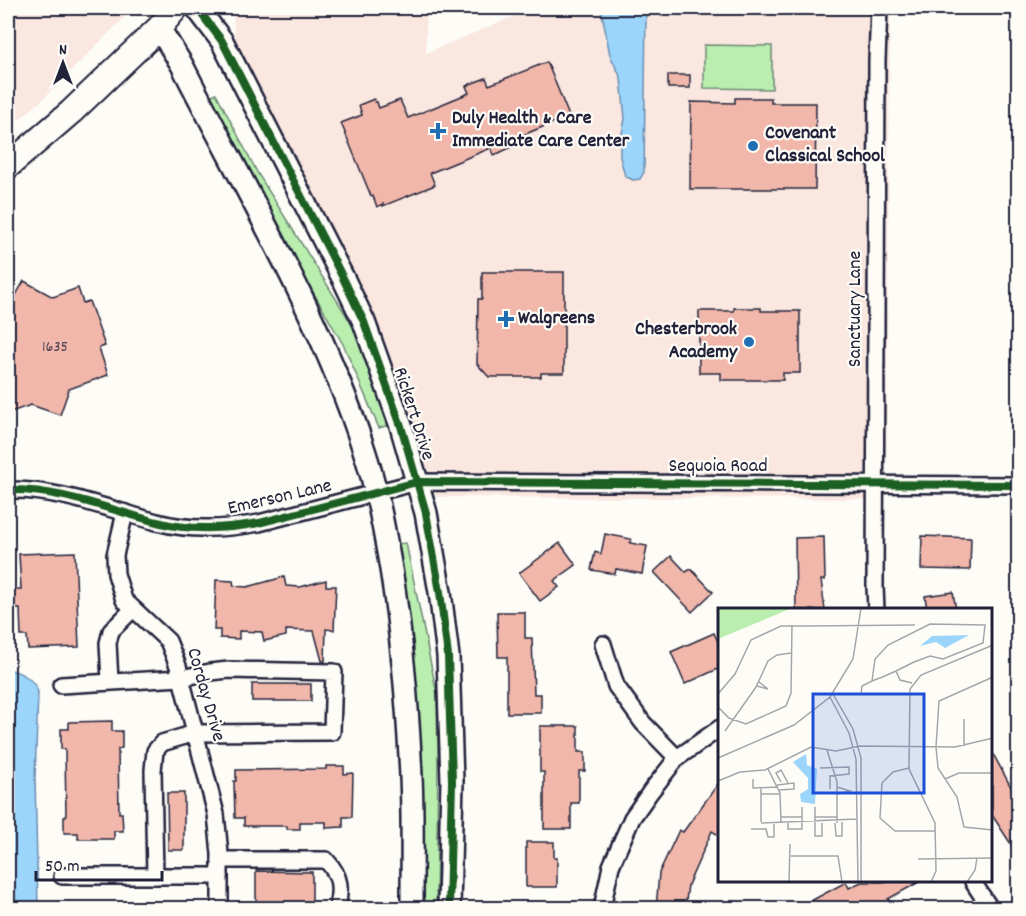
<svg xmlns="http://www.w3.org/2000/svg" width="1026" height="916" viewBox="0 0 1026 916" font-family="Dekko,sans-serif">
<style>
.built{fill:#f9e7e0}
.green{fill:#b9eeaf;stroke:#6e8875;stroke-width:1.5}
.water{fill:#9cd5fc;stroke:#6b8daf;stroke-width:1.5}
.building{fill:#f0b7aa;stroke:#22223b;stroke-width:1.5}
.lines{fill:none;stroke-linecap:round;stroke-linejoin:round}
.street-casing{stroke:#22223b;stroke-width:20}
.secondary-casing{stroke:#22223b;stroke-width:26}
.primary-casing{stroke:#22223b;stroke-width:28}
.street{stroke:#fdfcf7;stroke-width:15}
.secondary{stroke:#fdfcf7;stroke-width:21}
.primary{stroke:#fdfcf7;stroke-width:24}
.cycleway-casing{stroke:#fdfcf7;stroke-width:11}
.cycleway{stroke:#1b5e20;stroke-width:8}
.poi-dot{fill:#1f6fb2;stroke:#fdfcf7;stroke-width:2}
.labels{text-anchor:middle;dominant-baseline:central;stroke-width:4.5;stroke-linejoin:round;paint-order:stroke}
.number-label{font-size:16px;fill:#564757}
.poi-label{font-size:20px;font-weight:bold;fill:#22223b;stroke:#fdfcf7;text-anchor:start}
.street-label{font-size:20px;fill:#22223b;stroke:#fdfcf7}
.inset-road{fill:none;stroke:#a5a5ac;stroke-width:1.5}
.view{fill:#1d4ed8;fill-opacity:0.15;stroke:#1d4ed8;stroke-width:3}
.inset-edge{fill:none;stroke:#22223b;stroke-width:3}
</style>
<rect width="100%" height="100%" fill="#fdfcf7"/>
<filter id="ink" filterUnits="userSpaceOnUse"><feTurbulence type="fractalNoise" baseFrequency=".0167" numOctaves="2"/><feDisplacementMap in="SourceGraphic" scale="12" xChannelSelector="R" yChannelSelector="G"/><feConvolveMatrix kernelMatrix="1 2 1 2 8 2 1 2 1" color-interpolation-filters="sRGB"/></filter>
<g filter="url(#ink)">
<g class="built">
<path d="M8 8H134L39 103 8 128Z"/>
<path d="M232 8H426V53L534 8H890L886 499 436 497 393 376 236 47Z"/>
</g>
<g class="green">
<path d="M704 45 772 46V89L704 88Z"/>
<path d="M216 93 258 174 353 326 389 425 379 428 344 346 281 236 210 96Z"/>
<path d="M406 543 437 694 438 763 436 908H421L397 544Z"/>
</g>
<g class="water">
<path d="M601 8H646L644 172 640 179 633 180 625 176 620 157V143L625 119 621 78 610 55Z"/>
<path d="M8 669C22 673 33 678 38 692L35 778 38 908H8Z"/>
</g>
<g class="building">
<path d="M547 62 569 116 511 140 514 146 499 153 494 155 491 148 430 173 435 185 383 206V204L377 207 373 196H371L341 123 362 115 359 105 374 99 375 102H377L379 108 400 100 408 118 469 93 466 86 470 84 486 78 489 85Z"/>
<rect x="668" y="75" width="22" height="13"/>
<path d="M735 98H771V103H816L815 189H690L691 102 735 103Z"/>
<path d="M482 272H564V373H541V377H489L477 364 478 299H482Z"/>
<path d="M24 281 53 297 78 288 83 303 89 301 105 346 99 348 108 375 69 389 60 415 31 405 8 413V309Z"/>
<path d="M734 308H761V311H800V373H783V380H721V373H699V311H734Z"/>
<path d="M605 534 631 539 630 543 647 546 642 574 616 569 615 574 591 570 595 552 601 554Z"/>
<path d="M922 536 971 538 970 570 921 569Z"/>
<path d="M824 537 825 580H821L825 610H796L795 538Z"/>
<path d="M560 543 576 565 554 581 559 587 540 601 519 573Z"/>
<path d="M75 552 79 647 28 649 27 636H21L20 609H12V589H21L19 554Z"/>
<path d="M671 556 686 572 691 569 713 592 692 612 654 572Z"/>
<path d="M284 577 286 586 300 587 326 580V586H336L334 630 326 629 325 661H322L314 631 286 630V636L264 641 262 632 239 631V639L220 638V630H214L216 580 233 581 234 586 247 587Z"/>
<path d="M953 592 956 610H927L925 596Z"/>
<path d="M497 612H525V638H532L534 694H541V713H507V657H498Z"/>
<path d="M714 633 720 646V668L685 684 671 652Z"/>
<rect x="252" y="684" width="59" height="17"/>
<path d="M112 721V731H122V748L118 749 119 813H122L123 831H114V839H78V833H64V817H66L65 749H61V729H69V722Z"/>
<path d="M540 726H578V752H585V771H579V803H571V829H544V772H540Z"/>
<path d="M992 752 1018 800V855L992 815Z"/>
<path d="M326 766H344V774L353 773 352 817H343V827L326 828V822H300V829H287V826H244V818H235L234 781H236V770L326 769Z"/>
<path d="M720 781V836L712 831 688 885 685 909H656L659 873 679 830 683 832Z"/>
<path d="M167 793H184V850H168Z"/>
<path d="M526 842H554V858H557V887H526Z"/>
<path d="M256 871 312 872V904H256Z"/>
<path d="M846 882 849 888 861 882H919L888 899 890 902 879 909H796Z"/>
</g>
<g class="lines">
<defs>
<g id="street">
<path d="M8 490C57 488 110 510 157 522 190 531 226 529 259 523L417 482 1018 485"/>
<path d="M125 513 115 555 116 574 124 600 168 641 178 666 216 814 220 854V908"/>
<path d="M876 610 875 587 877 60 879 8"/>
<path d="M603 644 616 686 643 723 677 758"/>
<path d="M110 681 108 643 111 631 133 609"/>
<path d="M61 685 181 678 210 672 229 670 334 672 332 732 195 733 162 743 155 751 153 770 155 876"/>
<path d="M220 860H326C341 876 341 888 337 908"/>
<path d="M62 876H220"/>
<path d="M973 882 990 908"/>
<path d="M602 908 611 866 632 818 651 791 677 758 720 728"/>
</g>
<g id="secondary">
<path d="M197 8 222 41 344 280 364 322 401 426 426 513 440 592 448 656 452 781 449 908"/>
<path d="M159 28 182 65C246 192 320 314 364 450 377 489 384 529 391 569 402 638 408 707 411 777 413 821 412 865 412 908"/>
</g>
<path id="primary" d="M8 166 71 112 159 28 176 8"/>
</defs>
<use href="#street" class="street-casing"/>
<use href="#secondary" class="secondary-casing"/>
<use href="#primary" class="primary-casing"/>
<use href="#street" class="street"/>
<use href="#secondary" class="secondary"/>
<use href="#primary" class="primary"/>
<defs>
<g id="cycleway">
<path d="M197 8 222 41 344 280 364 322 401 426 426 513 440 592 448 656 452 781 449 908"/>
<path d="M8 490C57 488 110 510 157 522 190 531 226 529 259 523L417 482 1018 485"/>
</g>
</defs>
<use href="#cycleway" class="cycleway-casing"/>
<use href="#cycleway" class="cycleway"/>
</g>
</g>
<g class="poi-dot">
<path d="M435 122h6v6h6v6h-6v6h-6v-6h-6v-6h6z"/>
<circle cx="753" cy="146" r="6"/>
<path d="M503 310h6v6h6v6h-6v6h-6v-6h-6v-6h6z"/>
<circle cx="749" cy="342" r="6"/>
</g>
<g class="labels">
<g class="number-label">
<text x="55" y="347">1635</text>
</g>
<g class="poi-label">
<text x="452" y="119">Duly Health &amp; Care<tspan x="452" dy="23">Immediate Care Center</tspan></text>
<text x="765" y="134">Covenant<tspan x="765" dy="23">Classical School</tspan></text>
<text x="518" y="319">Walgreens</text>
<text x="737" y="330" text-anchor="end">Chesterbrook<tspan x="737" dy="23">Academy</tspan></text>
</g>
<g class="street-label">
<text transform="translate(856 309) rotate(-90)">Sanctuary Lane</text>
<text transform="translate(413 414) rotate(72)">Rickert Drive</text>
<text x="718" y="467">Sequoia Road</text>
<text transform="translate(280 498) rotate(-13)">Emerson Lane</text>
<text transform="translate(205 695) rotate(74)">Corday Drive</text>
</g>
</g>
<g transform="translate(718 608)">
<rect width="274" height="274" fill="#fdfcf7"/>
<path d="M0 0H74L0 31Z" fill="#b9eeaf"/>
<path d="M251 27 227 40 218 34 202 38 214 28ZM88 146 89 157 99 161 97 196 83 194 82 186 90 181V170L75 154Z" fill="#9cd5fc"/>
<path class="inset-road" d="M88 18 197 17M178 63 182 72 194 75M275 69 221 93 218 139 220 160 239 189 246 219 275 222M39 78 50 81 41 74M0 86 17 66 33 32 63 18H88M115 86 135 121 143 150V274M143 86 144 78 154 73 167 68 169 67 178 63 196 54 212 48 225 51 265 35 267 17 212 16 170 37 157 51 154 73M112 89 131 125 138 151 140 274M0 99 11 110 28 116 68 98 73 85 74 17M7 123 38 79 50 53 59 47 73 45M246 138V111M109 142 119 174V215M0 150 76 117 112 89 135 51 143 0M102 160 131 159V166L112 168V181M191 160 175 164 164 175 162 210 177 223H217M50 161 62 185 63 215M35 171V180L60 179M227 171 241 165H275M0 173 22 164 47 162 93 139 118 143 142 138 237 139 275 130M63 174 58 165 63 162 70 175M59 177 76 175V181L61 182M43 186H62M119 186 132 183 119 179M97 199V228H104V215M63 209H84M97 209H119M43 214V180M43 215 139 211M70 215V221H84V199M117 215 118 228H124V214M33 221H48L50 229H56V216M73 248H120L124 274M200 251 275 250M71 274 72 236M213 274 218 263 217 215 191 161 192 81 203 67 275 37M249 274 257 262 259 250"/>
<path class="view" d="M95 86H206V185H95Z"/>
<rect width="274" height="274" class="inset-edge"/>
</g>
<rect width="1026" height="916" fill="none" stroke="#fdfcf7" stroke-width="30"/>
<rect x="15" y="15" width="996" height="886" fill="none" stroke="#22223b" stroke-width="2" filter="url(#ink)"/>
<g transform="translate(63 63)" stroke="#fdfcf7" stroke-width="4.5" paint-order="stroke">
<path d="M0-4.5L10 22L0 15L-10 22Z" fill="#22223b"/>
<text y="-9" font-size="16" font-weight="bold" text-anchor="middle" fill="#22223b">N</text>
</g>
<path d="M36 871v9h126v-9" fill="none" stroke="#22223b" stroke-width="3"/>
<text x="45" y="871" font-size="18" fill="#22223b" stroke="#fdfcf7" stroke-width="4.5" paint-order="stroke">50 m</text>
</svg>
